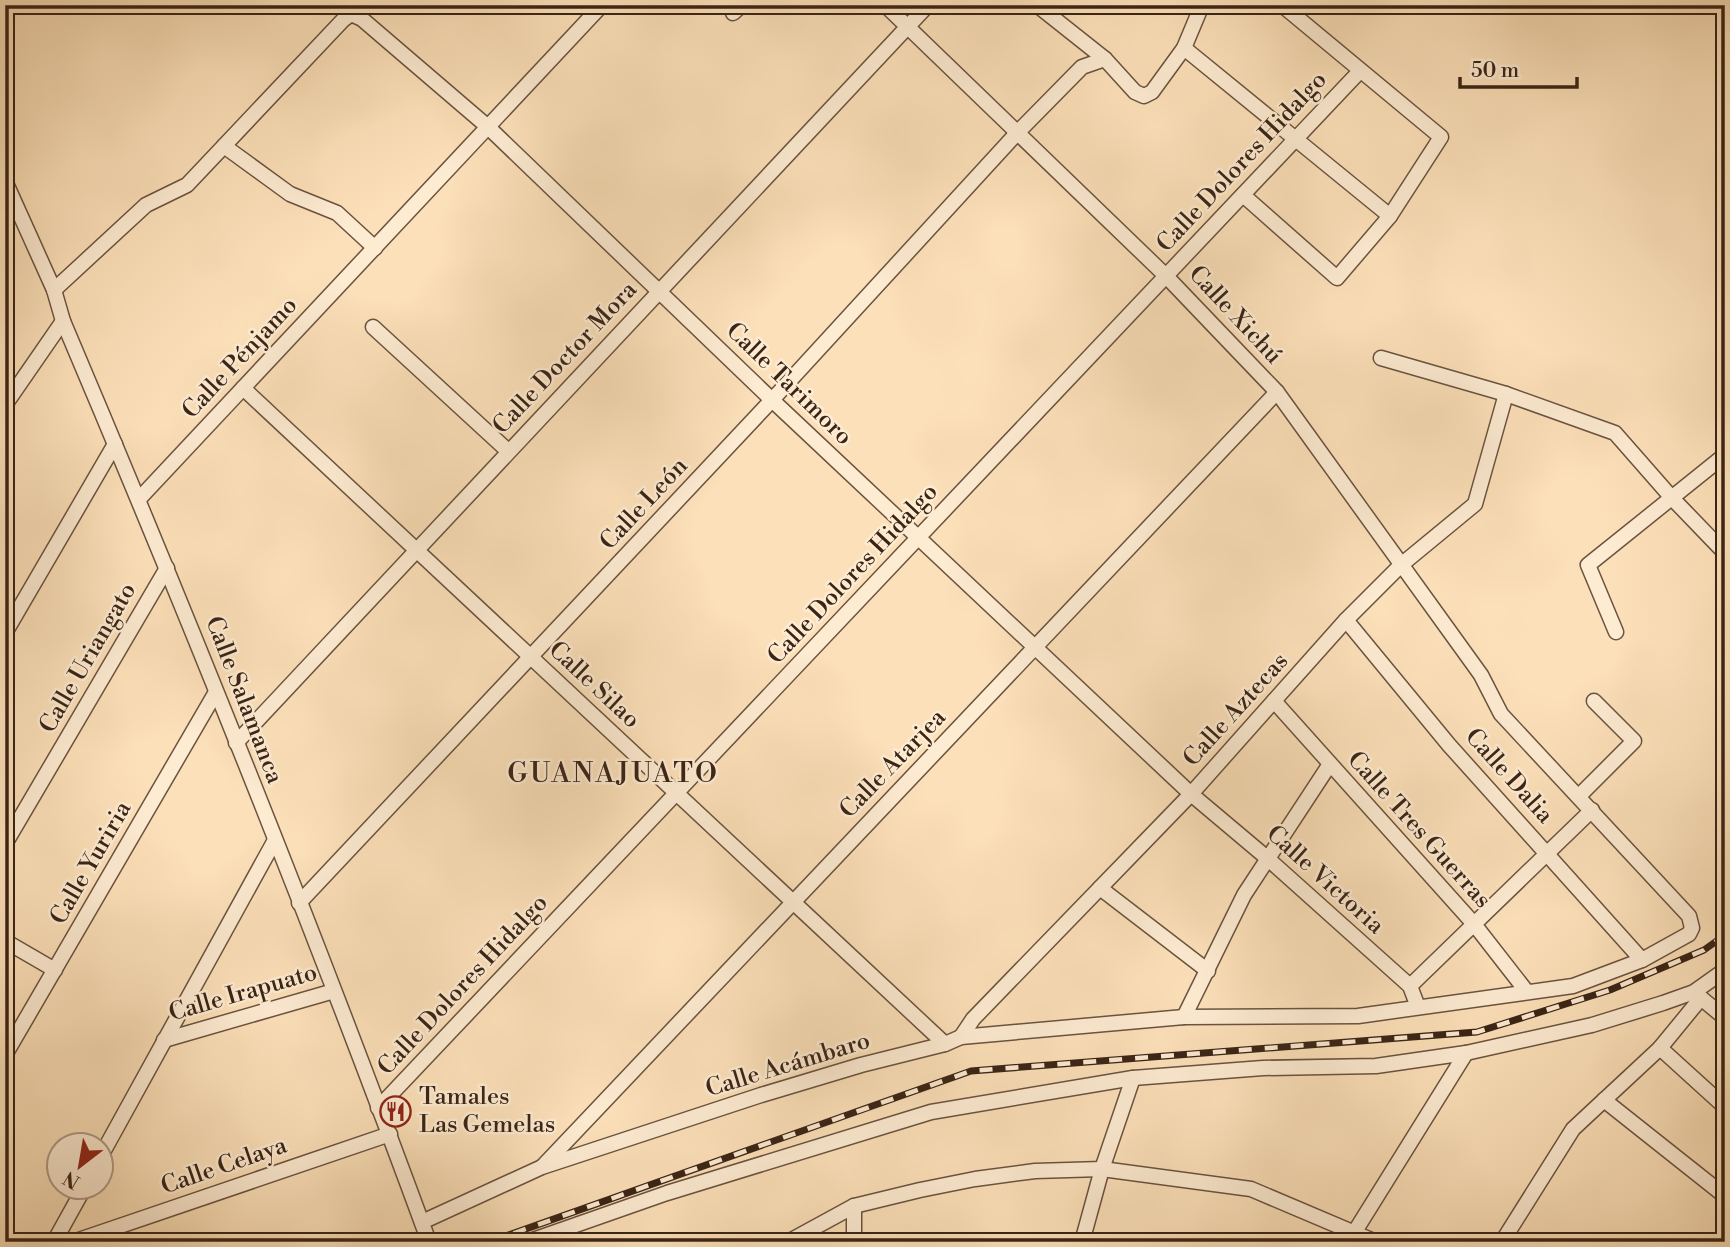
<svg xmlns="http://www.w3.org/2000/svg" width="1730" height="1247" viewBox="0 0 1730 1247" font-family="'Libre Bodoni',serif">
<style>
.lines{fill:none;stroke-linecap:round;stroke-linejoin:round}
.minor-casing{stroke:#6a533f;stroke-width:17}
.minor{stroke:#fdebd2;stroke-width:14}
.rail-casing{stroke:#3a2416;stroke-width:7}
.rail{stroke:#fdebd2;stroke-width:4.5;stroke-dasharray:13;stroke-linecap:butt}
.labels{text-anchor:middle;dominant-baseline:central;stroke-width:5;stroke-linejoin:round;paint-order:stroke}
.street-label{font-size:24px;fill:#3a2416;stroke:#fdebd2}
.poi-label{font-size:24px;fill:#3a2416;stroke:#fdebd2;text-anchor:start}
.quarter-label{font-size:28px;letter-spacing:2px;fill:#3a2416;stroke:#fdebd2}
</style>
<rect width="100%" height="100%" fill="#fce0b9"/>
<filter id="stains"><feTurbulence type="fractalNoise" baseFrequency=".00286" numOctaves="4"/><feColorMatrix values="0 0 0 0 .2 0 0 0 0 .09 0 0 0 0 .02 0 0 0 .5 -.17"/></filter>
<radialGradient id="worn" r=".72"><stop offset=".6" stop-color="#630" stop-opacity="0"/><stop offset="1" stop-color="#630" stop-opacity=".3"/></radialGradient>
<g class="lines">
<defs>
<g id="minor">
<path d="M1037 5 1105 59 1135 92 1144 96 1152 92 1184 48 1202 5"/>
<path d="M733 13 742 5"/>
<path d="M1184 48 1390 216"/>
<path d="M224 146 290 194 337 213 375 248"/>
<path d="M5 181 54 290 63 321C192 625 315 932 429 1242"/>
<path d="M1243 195 1337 278 1390 216 1441 137 1282 5"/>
<path d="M54 290 146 205 187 185 343 20 351 14 362 19 488 127 772 400 1191 794 1267 858 1410 986 1418 1007"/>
<path d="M373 327 508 451"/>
<path d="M1381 358 1506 394 1615 433 1672 498 1725 553"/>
<path d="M243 388 945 1044"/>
<path d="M5 405 63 321"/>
<path d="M139 499 602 5"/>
<path d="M1346 620 1449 745 1642 960"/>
<path d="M1616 632 1588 565 1725 455"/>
<path d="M5 633 115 444"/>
<path d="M1274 701 1474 924 1527 992"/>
<path d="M236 743 928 5"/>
<path d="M1724 770 1725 769"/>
<path d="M1579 796 1634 741 1594 701"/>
<path d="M5 844 167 568"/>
<path d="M1100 888 1208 971"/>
<path d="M299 903 772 400 1018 132 1082 67 1105 59"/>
<path d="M5 941 55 970"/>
<path d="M1410 986 1592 810"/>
<path d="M1695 993 1725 1018"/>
<path d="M1184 1017 1244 895 1330 764"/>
<path d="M961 1037 973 1019 1191 794 1346 620 1401 565 1475 504 1506 394"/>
<path d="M164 1040 334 991"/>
<path d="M1660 1048 1725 1107"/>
<path d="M5 1055 216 692"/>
<path d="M1604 1100 1725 1196"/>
<path d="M378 1108 1360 71"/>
<path d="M102 1154 275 840"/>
<path d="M543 1166 1277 392"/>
<path d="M422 1222 542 1167 761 1095 861 1065 945 1044 961 1037 1184 1017 1358 1016 1573 986 1642 960 1689 934 1692 928 1689 916 1501 714 1481 675 1277 392 1166 276 885 5"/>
<path d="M1354 1233 1466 1053"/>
<path d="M54 1242 84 1188"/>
<path d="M73 1242 390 1134"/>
<path d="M527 1242 667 1193 931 1112 1133 1078 1263 1068 1376 1066 1466 1053 1592 1025 1663 1003 1694 992 1725 970"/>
<path d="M788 1242 854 1206 920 1190 975 1179 1035 1171 1102 1169 1251 1189 1376 1242"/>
<path d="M854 1242V1206"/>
<path d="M1082 1242 1102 1169 1133 1078"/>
<path d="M1502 1242 1573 1129 1660 1048 1701 998"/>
<path d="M1721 1242 1725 1240"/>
</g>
</defs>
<use href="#minor" class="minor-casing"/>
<use href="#minor" class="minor"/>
<defs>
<path id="rail" d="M489 1242 971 1071 1477 1032 1610 990 1704 950 1725 935"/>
</defs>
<use href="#rail" class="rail-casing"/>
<use href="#rail" class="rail"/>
</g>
<defs>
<symbol id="restaurant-ring" viewBox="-11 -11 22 22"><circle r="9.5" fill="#fdebd2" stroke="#8f2418" stroke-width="1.5"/><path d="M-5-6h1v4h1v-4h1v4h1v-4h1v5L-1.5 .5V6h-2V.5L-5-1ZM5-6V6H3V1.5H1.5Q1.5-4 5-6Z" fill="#8f2418"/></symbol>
</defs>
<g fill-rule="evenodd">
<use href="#restaurant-ring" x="378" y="1094" width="35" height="35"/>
</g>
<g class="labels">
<g class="street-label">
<text transform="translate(1242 162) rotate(-47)">Calle Dolores Hidalgo</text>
<text transform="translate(1235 315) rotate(47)">Calle Xichú</text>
<text transform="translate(240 358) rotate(-47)">Calle Pénjamo</text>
<text transform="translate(565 358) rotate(-47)">Calle Doctor Mora</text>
<text transform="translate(789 384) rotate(44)">Calle Tarimoro</text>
<text transform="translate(644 504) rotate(-47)">Calle León</text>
<text transform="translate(853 574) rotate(-47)">Calle Dolores Hidalgo</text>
<text transform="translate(88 658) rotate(-60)">Calle Uriangato</text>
<text transform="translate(594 685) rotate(43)">Calle Silao</text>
<text transform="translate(244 700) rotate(69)">Calle Salamanca</text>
<text transform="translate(1236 710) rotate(-48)">Calle Aztecas</text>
<text transform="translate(893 764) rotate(-46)">Calle Atarjea</text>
<text transform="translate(1509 776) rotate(48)">Calle Dalia</text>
<text transform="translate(1419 830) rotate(48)">Calle Tres Guerras</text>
<text transform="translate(91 863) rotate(-60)">Calle Yuriria</text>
<text transform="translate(1325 880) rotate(42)">Calle Victoria</text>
<text transform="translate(463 985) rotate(-47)">Calle Dolores Hidalgo</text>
<text transform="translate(243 993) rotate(-16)">Calle Irapuato</text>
<text transform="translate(788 1065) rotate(-17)">Calle Acámbaro</text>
<text transform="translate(224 1166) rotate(-19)">Calle Celaya</text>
</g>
<g class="poi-label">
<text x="419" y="1097">Tamales<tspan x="419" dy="28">Las Gemelas</tspan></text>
</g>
<g class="quarter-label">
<text x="613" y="773">GUANAJUATO</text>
</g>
</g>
<rect width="1730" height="1247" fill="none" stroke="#fce0b9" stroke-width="28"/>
<rect x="7" y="7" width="1716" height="1233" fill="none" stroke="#3a2416" stroke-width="3.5"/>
<rect x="14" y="14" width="1702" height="1219" fill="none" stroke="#3a2416" stroke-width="2"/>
<g transform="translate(80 1166) rotate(211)"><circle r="33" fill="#fdebd2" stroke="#af9b87" stroke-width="2"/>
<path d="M0-5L12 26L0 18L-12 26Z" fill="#8f2418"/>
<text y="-10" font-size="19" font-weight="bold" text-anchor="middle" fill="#3a2416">N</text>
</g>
<path d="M1460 77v10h117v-10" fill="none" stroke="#3a2416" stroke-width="3.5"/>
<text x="1471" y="77" font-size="21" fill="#3a2416" stroke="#fdebd2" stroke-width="5" paint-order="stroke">50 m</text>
<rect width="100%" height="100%" filter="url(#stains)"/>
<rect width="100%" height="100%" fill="url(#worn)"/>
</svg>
